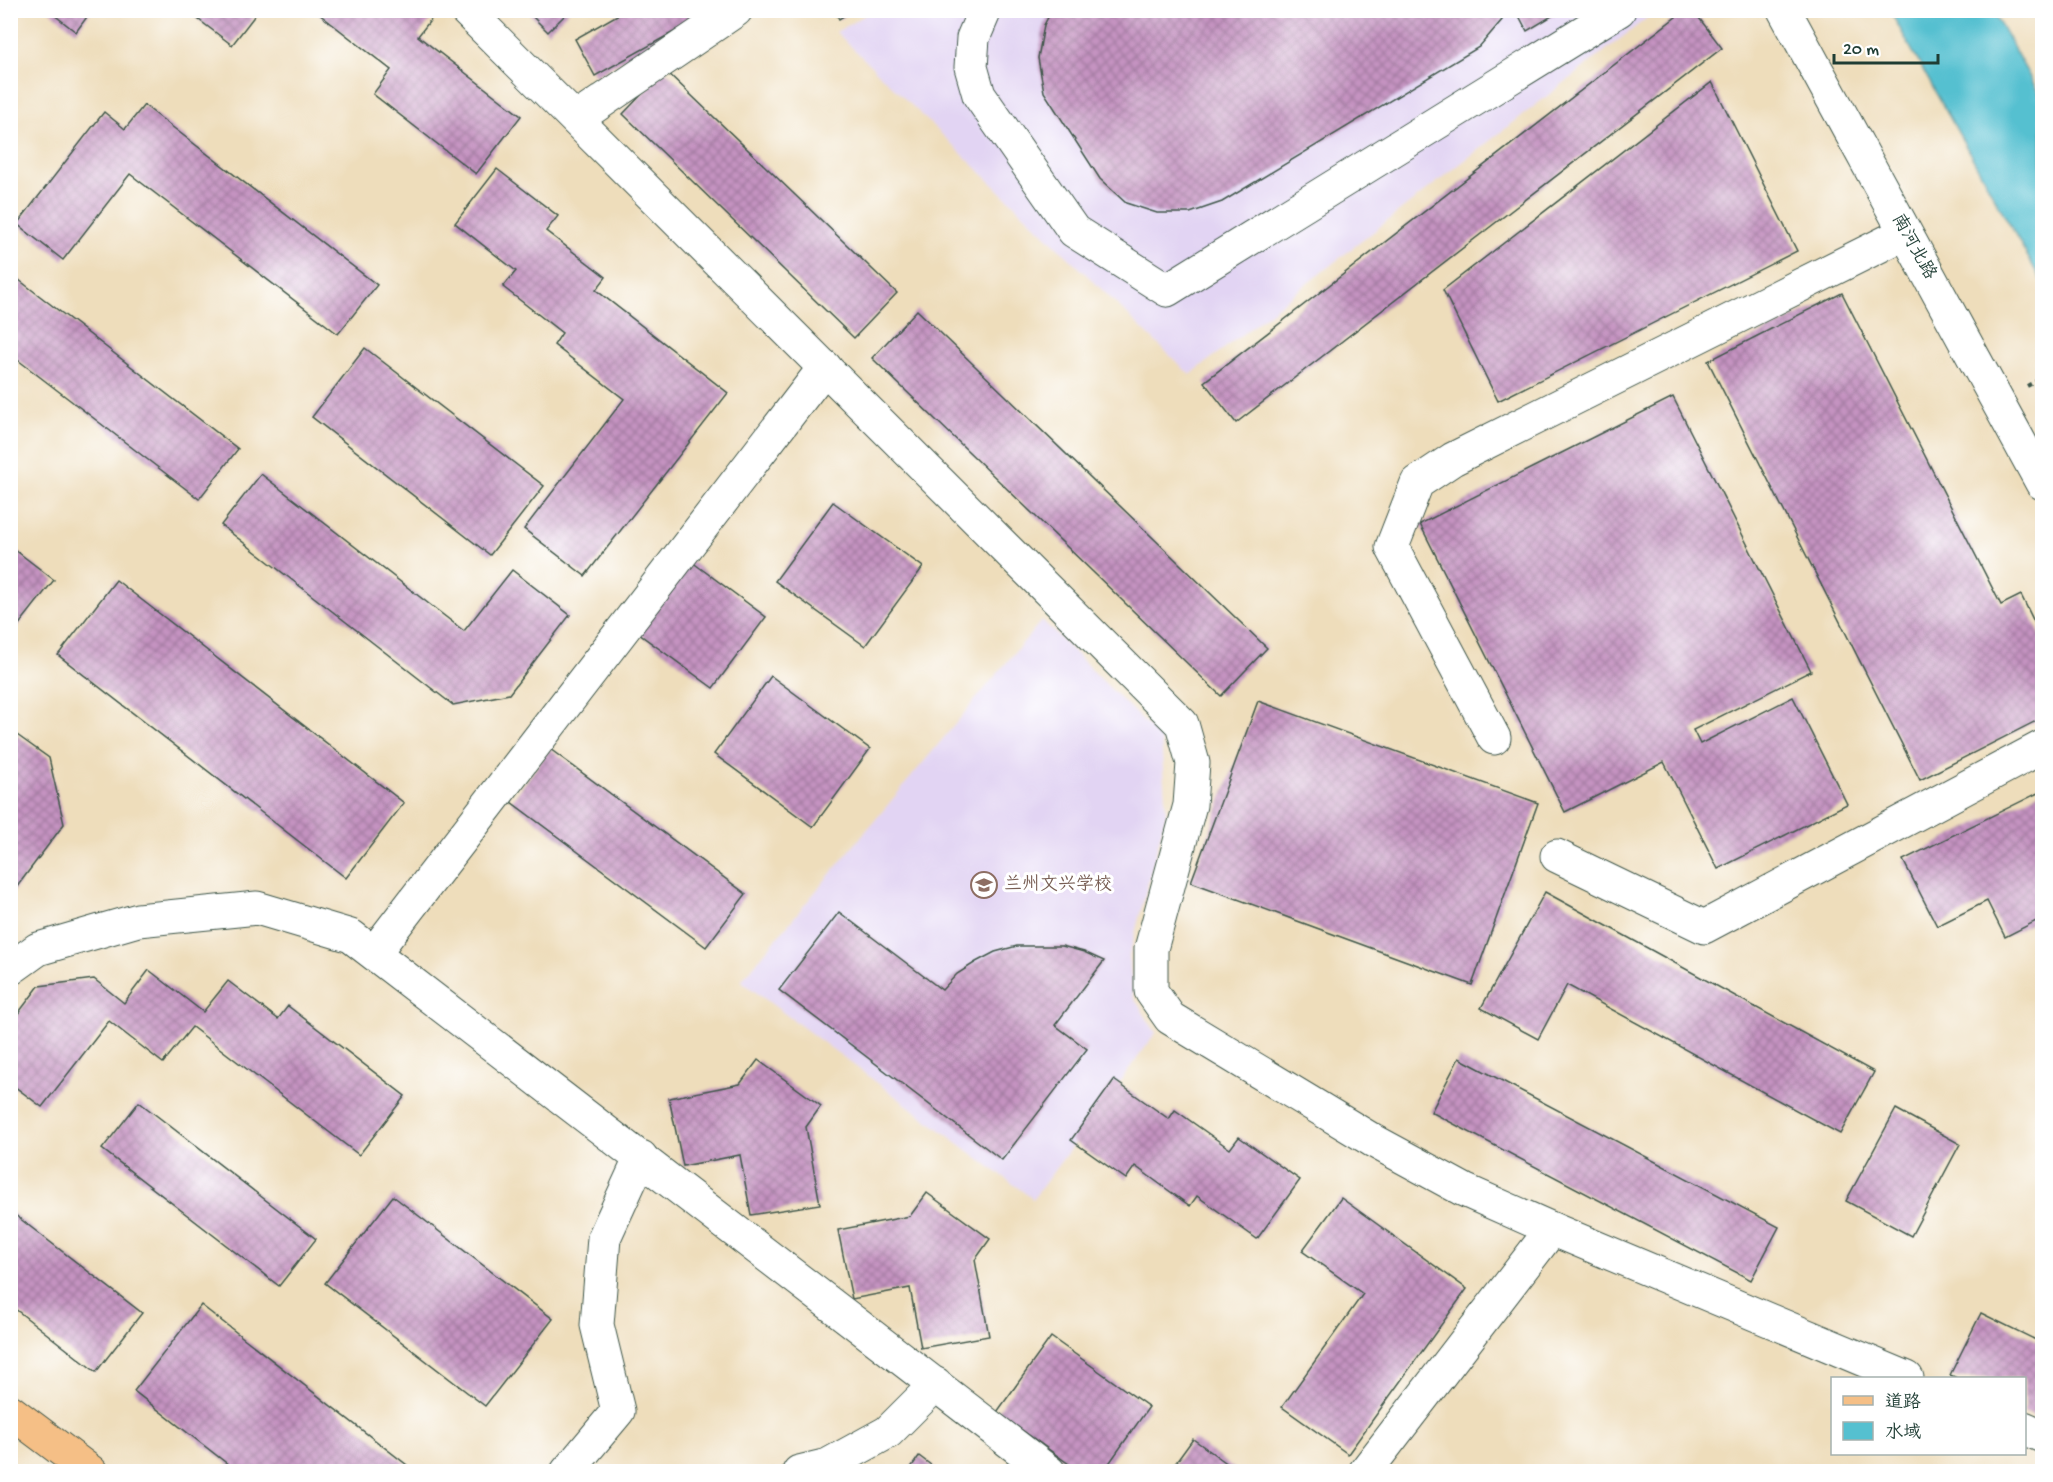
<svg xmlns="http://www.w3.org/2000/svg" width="2053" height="1482" viewBox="0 0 2053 1482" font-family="'Gochi Hand','LXGW WenKai TC',sans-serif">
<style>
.built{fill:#e2d4f3}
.water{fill:#55c0d0;stroke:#3a7e82;stroke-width:1.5}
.building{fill:url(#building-cross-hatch)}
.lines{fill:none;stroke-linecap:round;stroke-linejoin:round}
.minor-casing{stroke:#3e5548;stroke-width:35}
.major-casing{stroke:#3e5548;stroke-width:35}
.path{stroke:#3e5548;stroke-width:4;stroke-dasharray:4.5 4.5;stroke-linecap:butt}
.minor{stroke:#fff;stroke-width:33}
.major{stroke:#f5bf86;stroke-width:33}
.labels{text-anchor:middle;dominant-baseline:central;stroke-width:6;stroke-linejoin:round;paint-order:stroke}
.street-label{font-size:18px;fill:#1f3d34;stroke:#fff}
.education-label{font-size:18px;fill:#785e54;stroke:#fff;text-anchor:start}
</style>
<defs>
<pattern id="building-cross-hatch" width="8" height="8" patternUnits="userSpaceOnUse" patternTransform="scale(1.5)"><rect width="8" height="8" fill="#c593c1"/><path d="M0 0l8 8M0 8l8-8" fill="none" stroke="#9f799e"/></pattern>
</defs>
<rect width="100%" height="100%" fill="#fff"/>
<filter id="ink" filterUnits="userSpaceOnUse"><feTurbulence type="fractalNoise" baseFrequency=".0167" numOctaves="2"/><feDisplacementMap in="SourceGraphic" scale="12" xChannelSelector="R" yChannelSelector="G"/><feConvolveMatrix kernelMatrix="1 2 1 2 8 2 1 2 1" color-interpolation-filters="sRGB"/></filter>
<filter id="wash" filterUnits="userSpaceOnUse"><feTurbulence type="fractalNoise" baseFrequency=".008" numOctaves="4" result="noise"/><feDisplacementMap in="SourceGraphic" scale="24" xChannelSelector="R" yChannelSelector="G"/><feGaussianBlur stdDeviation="1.35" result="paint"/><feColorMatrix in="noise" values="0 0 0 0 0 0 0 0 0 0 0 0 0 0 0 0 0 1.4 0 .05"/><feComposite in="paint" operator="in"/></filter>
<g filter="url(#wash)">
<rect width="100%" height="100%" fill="#edb"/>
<g class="built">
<path d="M874 10 1656 11 1190 375 836 32Z"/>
<path d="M1042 620 1161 739 1166 814 1129 956 1133 996 1156 1033 1033 1199 741 981Z"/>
</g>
<path class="water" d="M1890 11H1993L2042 99V282Z"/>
<g id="blocks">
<g class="building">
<path d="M48 10H92L76 32Z"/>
<path d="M186 10H259L232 45Z"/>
<path d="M314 10H422L432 18 418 36 521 116 476 174 373 94 391 70Z"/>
<path d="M526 10H570L548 32Z"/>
<path d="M626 10H713L595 76 575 39Z"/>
<path d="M834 10H853L839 19Z"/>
<path d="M1052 10H1506L1502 20 1479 47 1222 202 1190 213H1157L1126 203 1100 179 1044 92 1038 58 1044 25Z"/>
<path d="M1516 10H1562L1527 31Z"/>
<path d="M1685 10H1693L1722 48 1236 423 1204 382Z"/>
<path d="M665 70 897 293 854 338 623 114Z"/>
<path d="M1712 82 1797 251 1498 401 1443 290Z"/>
<path d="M144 105 377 285 338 334 130 174 63 260 17 224 104 112 125 129Z"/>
<path d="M497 169 558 216 546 231 606 277 596 290 728 393 585 576 524 529 624 399 554 345 562 333 503 287 516 271 455 223Z"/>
<path d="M10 273 238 449 199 499 10 354Z"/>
<path d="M1842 293 2001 605 2021 595 2042 638V718L1920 780 1708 361Z"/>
<path d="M917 310 1267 648 1221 696 872 358Z"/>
<path d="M365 348 544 486 490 555 312 417Z"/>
<path d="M1673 397 1811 671 1693 730 1700 744 1793 697 1847 804 1718 869 1664 762 1565 812 1420 524Z"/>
<path d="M261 474 464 631 512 570 570 615 509 694 453 705 221 525Z"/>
<path d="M833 502 923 567 865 646 775 581Z"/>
<path d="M10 546 54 580 10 636Z"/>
<path d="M688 559 766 617 713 688 635 631Z"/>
<path d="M116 580 404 803 346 878 58 655Z"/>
<path d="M771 676 870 749 813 827 714 754Z"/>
<path d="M1258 701 1538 803 1472 985 1191 882Z"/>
<path d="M10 730 49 758 64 824 10 896Z"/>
<path d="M550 749 746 894 706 947 511 802Z"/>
<path d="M2042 791V918L2005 937 1987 901 1937 926 1903 860Z"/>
<path d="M1545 892 1874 1072 1840 1134 1567 985 1538 1039 1481 1008Z"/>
<path d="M839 912 942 990 957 974 976 962 995 952 1017 946H1062L1084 952 1104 961 1055 1025 1087 1049 1002 1160 779 990Z"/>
<path d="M149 970 203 1012 228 981 278 1019 288 1006 405 1096 359 1155 192 1027 163 1063 109 1021 42 1107 10 1083V1024L39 986 94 979 124 1003Z"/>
<path d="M1459 1058 1779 1227 1751 1280 1431 1112Z"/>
<path d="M758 1060 821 1106 806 1127 820 1204 751 1215 740 1155 683 1166 669 1098 740 1084Z"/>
<path d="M1114 1080 1169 1119 1175 1110 1230 1149 1239 1137 1300 1180 1257 1239 1197 1196 1190 1206 1135 1166 1126 1179 1071 1140Z"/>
<path d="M139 1102 316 1239 279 1286 102 1149Z"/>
<path d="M1896 1109 1960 1144 1911 1236 1846 1201Z"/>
<path d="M927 1193 990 1239 975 1260 989 1336 921 1348 910 1288 852 1299 838 1230 910 1216Z"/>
<path d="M393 1196 553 1319 485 1406 325 1283Z"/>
<path d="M1341 1198 1467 1289 1348 1454 1282 1407 1363 1294 1302 1251Z"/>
<path d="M10 1211 142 1313 96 1372 10 1305Z"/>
<path d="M201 1305 416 1472H238L134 1391Z"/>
<path d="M1981 1313 2042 1343V1420L2024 1412V1378H1957L1950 1375Z"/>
<path d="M1051 1337 1149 1407 1103 1472H1080L997 1412Z"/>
<path d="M1193 1439 1239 1472H1169Z"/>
<path d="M919 1456 940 1472H908Z"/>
</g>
</g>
</g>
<g filter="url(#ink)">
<use href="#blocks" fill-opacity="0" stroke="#3e5548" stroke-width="1.5"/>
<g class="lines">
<defs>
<g id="minor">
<path d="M466 10 1182 724 1193 763 1190 805 1151 949V991L1170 1018 1372 1140 1464 1190 1552 1229"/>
<path d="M985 10 973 38 971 67 979 95 1074 231 1167 290 1619 10"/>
<path d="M1784 10 2042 483"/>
<path d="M576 119 736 10"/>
<path d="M1494 738 1392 547 1417 483 1453 459 1905 233"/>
<path d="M1557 856 1704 927 2042 747"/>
<path d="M374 953 825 367"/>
<path d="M10 969 38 949 138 920 257 908 351 936 1049 1472"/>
<path d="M2024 1428 2042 1436"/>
<path d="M567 1472 618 1411 597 1325 604 1238 641 1157"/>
<path d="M799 1472 828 1465 888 1432 936 1384"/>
<path d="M1365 1472 1552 1229 1907 1378"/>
</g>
<path id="major" d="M10 1411 91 1472"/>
</defs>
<use href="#minor" class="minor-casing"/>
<use href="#major" class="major-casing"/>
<path class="path" d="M2027 386 2042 378"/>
<use href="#minor" class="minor"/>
<use href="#major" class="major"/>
</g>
</g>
<defs>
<symbol id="school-ring" viewBox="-11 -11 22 22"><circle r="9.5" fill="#fff" stroke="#8d6e63" stroke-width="1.5"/><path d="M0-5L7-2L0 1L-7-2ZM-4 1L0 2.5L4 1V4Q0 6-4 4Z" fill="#8d6e63"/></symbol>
</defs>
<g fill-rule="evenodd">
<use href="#school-ring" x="969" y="870" width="30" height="30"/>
</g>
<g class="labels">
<g class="street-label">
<text transform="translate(1913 247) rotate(61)">南河北路</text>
</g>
<g class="education-label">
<text x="1004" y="885">兰州文兴学校</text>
</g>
</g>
<rect width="2053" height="1482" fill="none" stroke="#fff" stroke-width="36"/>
<rect x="1831" y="1377" width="195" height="78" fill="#ffffff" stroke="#a5b1ae" stroke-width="1.5"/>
<rect x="1843" y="1396" width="30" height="9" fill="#f5bf86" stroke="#a5b1ae" stroke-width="1.5"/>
<text x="1885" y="1407" font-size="18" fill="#1f3d34">道路</text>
<rect x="1843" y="1422" width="30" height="18" fill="#55c0d0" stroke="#a5b1ae" stroke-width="1.5"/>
<text x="1885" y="1437" font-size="18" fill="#1f3d34">水域</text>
<path d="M1834 54v9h104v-9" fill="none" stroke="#1f3d34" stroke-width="3"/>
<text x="1843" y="54" font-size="18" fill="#1f3d34" stroke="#ffffff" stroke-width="4.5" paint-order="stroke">20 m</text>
</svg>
